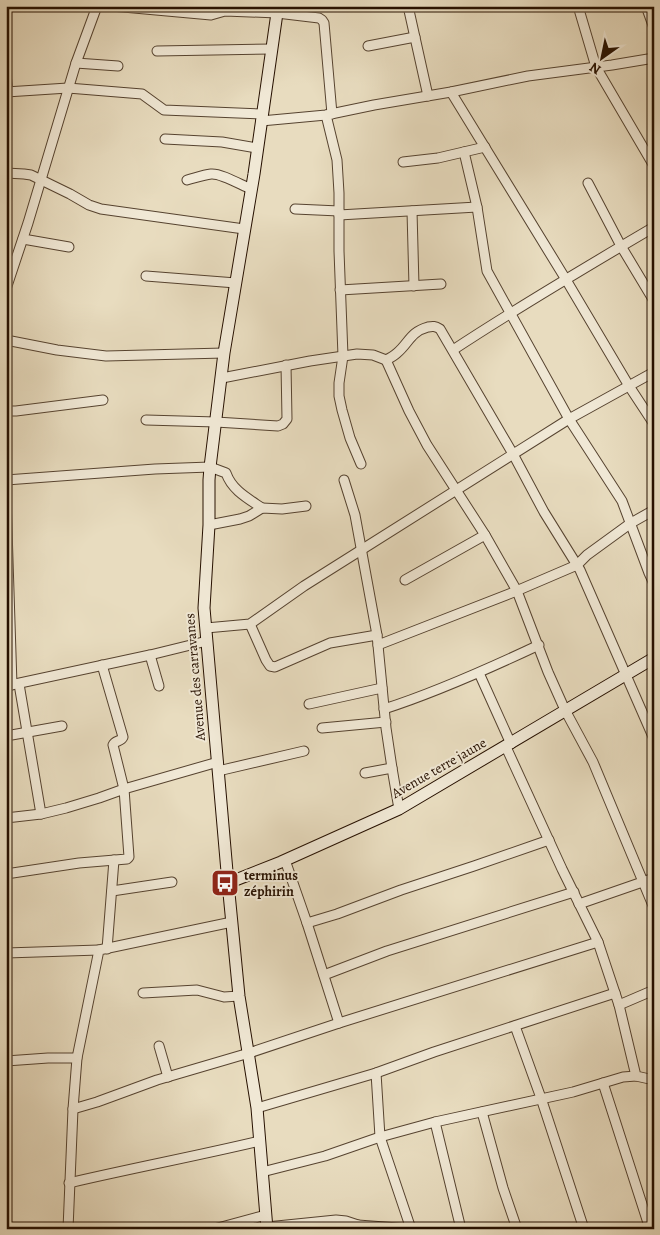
<svg xmlns="http://www.w3.org/2000/svg" width="660" height="1235" viewBox="0 0 660 1235" font-family="Alegreya,serif">
<style>
.lines{fill:none;stroke-linecap:round;stroke-linejoin:round}
.street-casing{stroke:#564330;stroke-width:11}
.secondary-casing{stroke:#261000;stroke-width:13}
.street{stroke:#f0e8d5;stroke-width:9}
.secondary{stroke:#f0e8d5;stroke-width:11}
.labels{text-anchor:middle;dominant-baseline:central;stroke-width:4;stroke-linejoin:round;paint-order:stroke}
.street-label{font-size:14px;fill:#261000;stroke:#f0e8d5}
.poi-label{font-size:14px;font-weight:bold;fill:#261000;stroke:#f0e8d5;text-anchor:start}
</style>
<rect width="100%" height="100%" fill="#e8dcbf"/>
<filter id="stains"><feTurbulence type="fractalNoise" baseFrequency=".004" numOctaves="4"/><feColorMatrix values="0 0 0 0 .2 0 0 0 0 .09 0 0 0 0 .02 0 0 0 .5 -.17"/></filter>
<radialGradient id="worn" r=".72"><stop offset=".6" stop-color="#630" stop-opacity="0"/><stop offset="1" stop-color="#630" stop-opacity=".3"/></radialGradient>
<g class="lines">
<defs>
<g id="street">
<path d="M112 6 211 15 225 11 277 13 319 18 322 20 324 23 332 114"/>
<path d="M408 6 428 96"/>
<path d="M578 6 596 67 654 166"/>
<path d="M646 6 654 28"/>
<path d="M368 46 415 37"/>
<path d="M157 51 272 49"/>
<path d="M76 63 118 66"/>
<path d="M6 74 8 92"/>
<path d="M6 92 68 88 142 94 164 110 262 114"/>
<path d="M451 92 565 278 629 386 654 424"/>
<path d="M326 115 337 160 339 193V251L343 356 339 383V396L342 410 350 438 361 464"/>
<path d="M261 121 326 115 374 105 451 92 528 76 612 65 654 58"/>
<path d="M165 139 222 142 257 148"/>
<path d="M464 152 477 207 487 271 569 419 622 501 649 573 654 584"/>
<path d="M403 162 438 158 485 147"/>
<path d="M6 173 24 174 31 175 70 194 89 205 101 209 244 229"/>
<path d="M187 180C195 178 203 175 211 174 221 173 241 185 251 189"/>
<path d="M588 183 621 246 654 301"/>
<path d="M295 209 339 211"/>
<path d="M412 211 414 286"/>
<path d="M339 215 477 207"/>
<path d="M23 239 69 247"/>
<path d="M146 276 236 283"/>
<path d="M6 289 28 223 76 63 97 6"/>
<path d="M340 290 441 284"/>
<path d="M6 340 57 350 106 356 224 353"/>
<path d="M453 350C518 307 586 267 654 227"/>
<path d="M386 360 409 411 427 445 485 535 517 591 548 672 565 710 593 762 654 908"/>
<path d="M222 378 310 361 357 354 373 355 386 360C390 358 394 356 397 353 409 343 410 332 428 327 433 326 435 326 440 329L513 454 544 512 580 570 654 739"/>
<path d="M6 411H16L103 400"/>
<path d="M146 420 216 422 278 426 283 424 287 419 286 365"/>
<path d="M6 480 155 469 210 467 226 473C232 490 247 498 262 508"/>
<path d="M344 480 355 515 377 635 386 728 392 768 399 809"/>
<path d="M6 498 12 685"/>
<path d="M209 525 240 519 249 516 262 508 282 509 306 506"/>
<path d="M405 580 485 535"/>
<path d="M250 624 266 660 270 666 275 667 330 643 377 635"/>
<path d="M206 628 250 624 304 586 569 419 654 372"/>
<path d="M378 645 514 592 577 565 587 555 631 523 654 510"/>
<path d="M150 655 159 686"/>
<path d="M479 673 511 744"/>
<path d="M19 684 41 814"/>
<path d="M6 686 150 655 207 641"/>
<path d="M309 704 382 688"/>
<path d="M384 709C437 692 488 669 539 645"/>
<path d="M322 728 386 722"/>
<path d="M6 736 62 726"/>
<path d="M506 747 562 869 598 942 619 1005 636 1076 654 1080"/>
<path d="M218 771 304 751"/>
<path d="M365 773 392 768"/>
<path d="M6 818 41 814 66 808 99 798 124 789 218 762"/>
<path d="M285 860 307 923 339 1023"/>
<path d="M6 874 79 863 127 859 129 857 124 789 113 745C115 740 121 742 123 737L102 665"/>
<path d="M112 891 172 882"/>
<path d="M579 904 654 878"/>
<path d="M307 923 337 914 401 890 474 866 549 840"/>
<path d="M107 949 114 860"/>
<path d="M6 953 99 950"/>
<path d="M324 975 387 951 574 892"/>
<path d="M143 993 197 990 224 997 239 996"/>
<path d="M619 1005 654 990"/>
<path d="M515 1026 541 1098 584 1229"/>
<path d="M159 1046 168 1077"/>
<path d="M6 1061 48 1058H77"/>
<path d="M376 1073 380 1137 411 1229"/>
<path d="M603 1083 650 1229"/>
<path d="M257 1108 376 1073 434 1052 615 993"/>
<path d="M73 1109 97 1102 157 1080 249 1053 339 1023 598 942"/>
<path d="M482 1112 503 1188 517 1229"/>
<path d="M435 1122 461 1229"/>
<path d="M262 1172 325 1156 380 1137 435 1122 573 1092 623 1077 636 1076"/>
<path d="M69 1183C133 1168 197 1156 260 1141"/>
<path d="M267 1227 336 1220 346 1221 358 1225"/>
<path d="M68 1229 73 1109 77 1058 99 950 232 922"/>
<path d="M214 1229 266 1215"/>
<path d="M359 1229 358 1225 411 1229"/>
</g>
<g id="secondary">
<path d="M228 883 281 862 399 809 654 658"/>
<path d="M267 1229 257 1108 239 996 228 883 204 608 209 525V480L210 467 224 353 254 174 278 6"/>
</g>
</defs>
<use href="#street" class="street-casing"/>
<use href="#secondary" class="secondary-casing"/>
<use href="#street" class="street"/>
<use href="#secondary" class="secondary"/>
</g>
<defs>
<symbol id="bus-square" viewBox="-11 -11 22 22"><rect x="-9" y="-9" width="18" height="18" rx="4" fill="#8f2418" stroke="#f0e8d5"/><path d="M-5-6H5V4H4V6H2V4H-2V6H-4V4H-5ZM-3.5-4V0h7V-4ZM-3.5 1.2v1.5H-2V1.2ZM2 1.2v1.5H3.5V1.2Z" fill="#fff"/></symbol>
</defs>
<g fill-rule="evenodd">
<use href="#bus-square" x="209" y="867" width="32" height="32"/>
</g>
<g class="labels">
<g class="street-label">
<text transform="translate(195 677) rotate(-95)">Avenue des carravanes</text>
<text transform="translate(439 768) rotate(-30)">Avenue terre jaune</text>
</g>
<g class="poi-label">
<text x="244" y="875">terminus<tspan x="244" dy="16">zéphirin</tspan></text>
</g>
</g>
<rect width="660" height="1235" fill="none" stroke="#e8dcbf" stroke-width="25"/>
<rect x="8" y="8" width="645" height="1220" fill="none" stroke="#261000" stroke-width="2.5"/>
<rect x="12" y="12" width="635" height="1210" fill="none" stroke="#261000"/>
<g transform="translate(602 58) rotate(213)" stroke="#f0e8d5" stroke-width="4" paint-order="stroke">
<path d="M0-4L9 19L0 12L-9 19Z" fill="#261000"/>
<text y="-8" font-size="14" font-weight="bold" text-anchor="middle" fill="#261000">N</text>
</g>
<rect width="100%" height="100%" filter="url(#stains)"/>
<rect width="100%" height="100%" fill="url(#worn)"/>
</svg>
